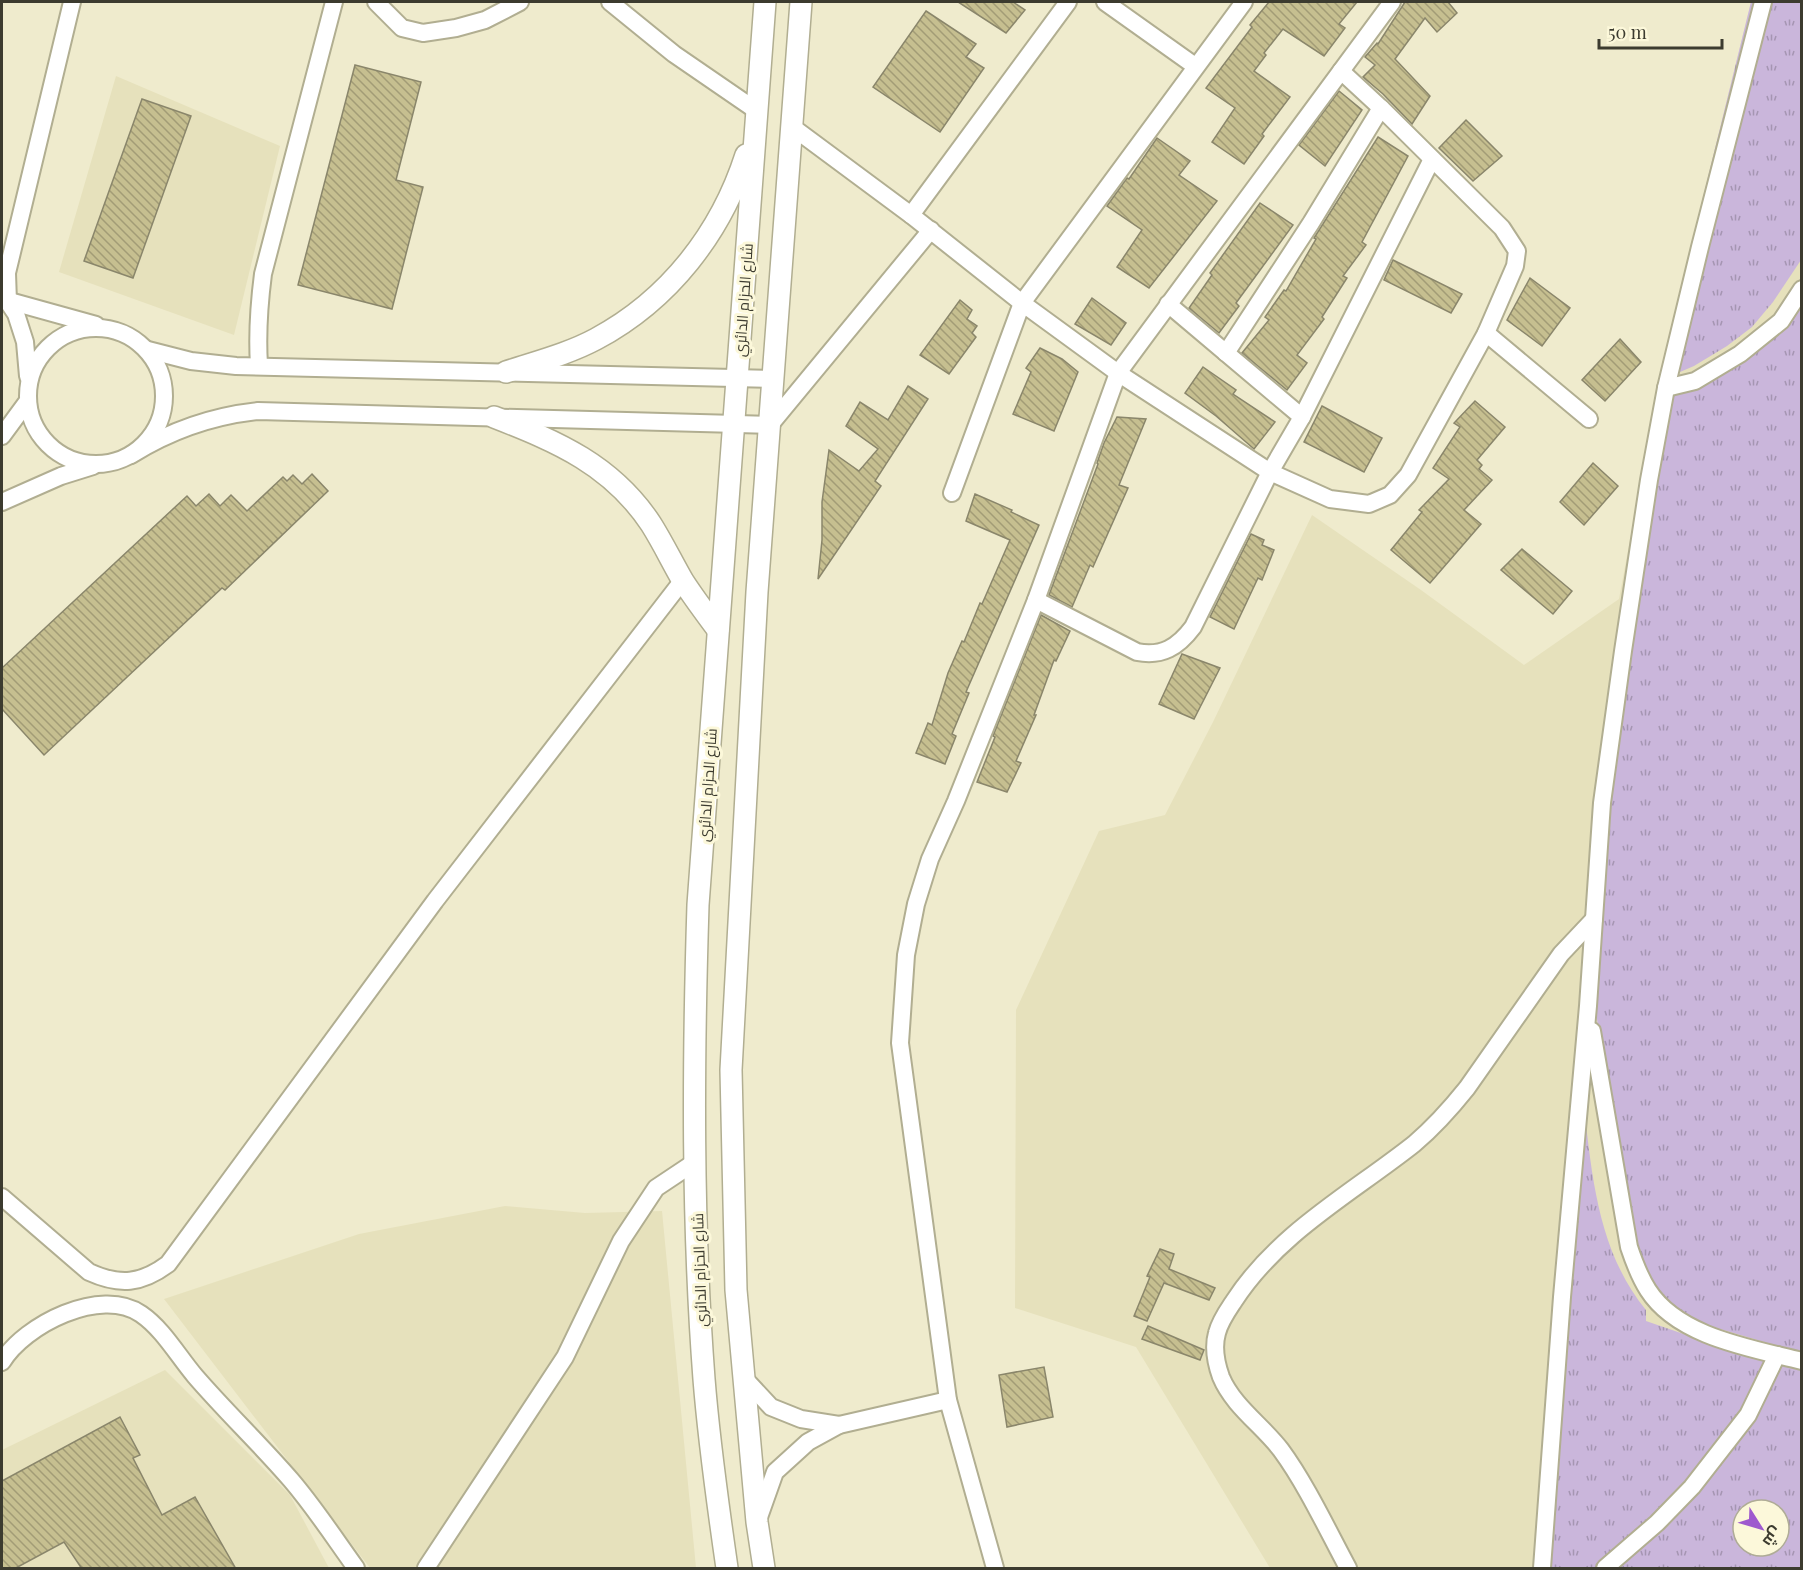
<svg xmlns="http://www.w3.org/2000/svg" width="1803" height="1570" viewBox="0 0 1803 1570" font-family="'Playfair Display',Cairo,serif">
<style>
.built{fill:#e6e1bc;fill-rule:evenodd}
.grass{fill:url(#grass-tufts);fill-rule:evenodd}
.building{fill:url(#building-back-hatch);stroke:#8a866b;stroke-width:1.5}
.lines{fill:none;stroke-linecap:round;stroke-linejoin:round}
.minor-casing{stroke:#b1ae91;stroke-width:20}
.major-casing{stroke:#b1ae91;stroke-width:24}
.minor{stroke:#fff;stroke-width:16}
.major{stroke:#fff;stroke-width:21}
.labels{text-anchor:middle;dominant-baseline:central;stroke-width:6;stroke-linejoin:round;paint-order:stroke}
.street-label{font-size:15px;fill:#3c3b2f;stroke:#fcf8da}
</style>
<defs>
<pattern id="grass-tufts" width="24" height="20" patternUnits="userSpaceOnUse" patternTransform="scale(1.5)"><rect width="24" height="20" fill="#cab6db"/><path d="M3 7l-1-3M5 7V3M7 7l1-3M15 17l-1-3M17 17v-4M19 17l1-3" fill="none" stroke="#a595b2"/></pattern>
<pattern id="building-back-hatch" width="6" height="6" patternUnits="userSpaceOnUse" patternTransform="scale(1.5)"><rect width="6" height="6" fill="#c6bf90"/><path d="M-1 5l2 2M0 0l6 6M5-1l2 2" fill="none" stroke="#a29c76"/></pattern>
</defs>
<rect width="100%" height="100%" fill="#efebcd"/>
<g class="built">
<path d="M1751 2H1801V1568H1270L1136 1347 1015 1308 1016 1010 1099 831 1165 815 1213 722 1312 515 1421 590 1524 665 1619 599 1654 411 1681 287ZM1743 1510H1779V1546H1743Z"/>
<path d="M116 76 280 146 234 335 59 272Z"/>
<path d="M505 1206 585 1213 662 1211 696 1568H370L164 1299 359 1234Z"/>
<path d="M165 1370 290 1495 329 1568H2V1450Z"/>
</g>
<g class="grass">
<path d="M1751 2H1801V260L1773 302 1752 327 1727 346 1694 366 1680 372 1670 370 1671 352 1681 287Z"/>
<path d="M1801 277V1353L1693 1321 1666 1302 1632 1261 1603 1074 1587 926 1663 396 1775 325Z"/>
<path d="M1582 1088C1591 1165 1595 1248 1646 1310V1321L1701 1340 1801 1367V1568H1538ZM1743 1510H1779V1546H1743Z"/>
</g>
<g class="building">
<path d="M958 2H1013L1025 10 1006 33Z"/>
<path d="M1269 2H1357L1339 24 1345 28 1324 56 1283 29 1264 53 1266 55 1254 71 1290 97 1262 134 1264 136 1244 164 1212 142 1235 108 1206 88 1252 27 1250 25Z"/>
<path d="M1405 2H1448L1457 13 1437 32 1425 18 1395 59 1430 96 1412 124 1383 94 1363 77 1375 65 1365 57 1377 43 1378 44Z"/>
<path d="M926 11 976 44 966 57 984 68 940 132 873 87Z"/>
<path d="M355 65 421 82 396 180 423 187 392 309 298 285Z"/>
<path d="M1339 91 1362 110 1325 166 1299 145Z"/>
<path d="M142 99 191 116 133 278 84 261Z"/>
<path d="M1466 120 1502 156 1473 181 1439 148Z"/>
<path d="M1378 137 1408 156 1362 242 1366 245 1343 276 1347 278 1322 317 1324 319 1297 355 1307 363 1287 390 1242 353 1269 320 1265 317 1284 290 1286 291 1316 239 1314 238Z"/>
<path d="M1157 138 1190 161 1179 175 1217 201 1149 288 1117 267 1142 230 1107 206 1127 178 1129 179Z"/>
<path d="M1260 203 1293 225 1236 303 1239 306 1219 333 1189 308 1212 275 1210 273Z"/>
<path d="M1393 260 1462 294 1451 313 1384 280Z"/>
<path d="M1530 278 1570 308 1542 346 1507 320Z"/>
<path d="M1092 298 1126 323 1111 345 1075 324Z"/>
<path d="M960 300 972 310 967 319 977 326 972 333 976 337 949 374 920 355Z"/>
<path d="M1620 339 1641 362 1605 401 1582 380Z"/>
<path d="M1040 348 1062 359 1078 372 1054 431 1013 414 1031 372 1026 368Z"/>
<path d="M1203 367 1236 390 1233 394 1275 422 1254 449 1216 416 1185 393Z"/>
<path d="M908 386 928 399 875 481 881 486 818 579 822 540V502L829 450 859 471 878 449 846 426 860 402 888 420Z"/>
<path d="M1475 401 1505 427 1477 460 1482 465 1479 469 1492 480 1464 510 1481 524 1430 583 1391 550 1422 512 1419 510 1449 479 1433 468 1460 427 1454 423Z"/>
<path d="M1322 406 1382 438 1364 472 1304 442Z"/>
<path d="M1117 417 1146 419 1119 485 1128 488 1093 567 1090 565 1072 607 1049 595 1098 464 1097 463 1104 443Z"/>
<path d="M1593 463 1618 486 1584 525 1560 502Z"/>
<path d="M312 474 328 491 225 590 222 588 44 755 2 709V668L187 496 196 506 209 494 220 506 231 495 247 511 283 477 287 481 293 475 302 484Z"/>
<path d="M975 494 1012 510 1011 512 1039 525 966 692 969 693 952 734 956 736 945 764 916 753 928 723 932 725 948 673 962 641 964 642 980 603 982 604 1010 540 966 521Z"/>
<path d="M1251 534 1264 540 1262 545 1274 550 1262 580 1258 578 1234 629 1210 617Z"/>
<path d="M1522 549 1572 591 1553 614 1501 570Z"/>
<path d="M1041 615 1070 631 1056 661 1054 660 1034 715H1036L1016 761 1021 763 1007 792 977 782 995 737 993 736Z"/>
<path d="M1182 654 1220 668 1194 719 1159 704Z"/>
<path d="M1160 1249 1174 1254 1169 1269 1215 1288 1209 1300 1164 1283 1147 1321 1134 1316 1150 1277 1147 1276Z"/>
<path d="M1148 1326 1204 1350 1200 1360 1142 1339Z"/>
<path d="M1044 1367 1053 1417 1007 1427 999 1375Z"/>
<path d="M120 1417 140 1455 133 1458 162 1515 195 1497 236 1569H82L64 1542 14 1569H2V1481Z"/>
</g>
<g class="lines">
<defs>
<g id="minor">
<path d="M376 2 402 28 423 33 456 28 485 20 520 2"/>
<path d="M610 2 674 54 757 111"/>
<path d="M1105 2 1195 66"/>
<path d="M791 126 911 215 1022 303 1118 373 1270 472 1330 499 1369 504 1390 495 1408 475 1486 333 1515 266 1517 251 1502 228 1381 108 1341 71"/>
<path d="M911 215 1068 2"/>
<path d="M2 299 96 325"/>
<path d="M1168 304 1302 417"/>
<circle cx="96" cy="396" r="68"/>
<path d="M1486 333 1589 419"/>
<path d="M148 350 191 361 236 366 773 379"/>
<path d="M1226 353 1311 223 1381 108"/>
<path d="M259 365C257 334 259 305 263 274L334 2"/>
<path d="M28 376 25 342 16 314 8 302 7 273 72 2"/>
<path d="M1666 388 1695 381 1740 354 1781 321 1802 289"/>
<path d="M2 436 27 402"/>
<path d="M131 455C171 430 211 416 258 411L770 425 931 230"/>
<path d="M952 493 1022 303 1244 2"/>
<path d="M2 502 61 476 93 466"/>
<path d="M1036 600 1137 652C1162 657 1178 647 1193 627L1270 472 1302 417 1432 159"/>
<path d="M1592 1031 1629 1247C1634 1262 1639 1276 1648 1290 1678 1337 1751 1348 1802 1361"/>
<path d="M2 1197 89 1272C120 1286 141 1284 168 1264L435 901 683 580"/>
<path d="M2 1362C24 1325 101 1286 141 1314 163 1329 178 1356 195 1376 226 1412 260 1444 291 1480 315 1508 335 1539 356 1568"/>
<path d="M744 1378 771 1407 801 1419 839 1425"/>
<path d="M758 1520 775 1472 808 1442 839 1425 948 1400"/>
<path d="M426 1568 565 1357 621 1241 656 1188 695 1162"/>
<path d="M995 1568 948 1400 900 1043 906 955 916 904 930 859 956 801 1036 600 1118 373 1392 2"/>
<path d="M1348 1568C1328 1531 1306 1484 1281 1450 1263 1426 1233 1406 1221 1377 1216 1363 1213 1347 1217 1333 1220 1321 1228 1310 1234 1301 1278 1233 1352 1193 1414 1144 1434 1127 1451 1108 1467 1088L1561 954 1594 919"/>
<path d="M1542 1568 1562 1297 1588 1006 1602 803 1623 651 1649 480 1666 388 1700 247 1763 2"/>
<path d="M1605 1568 1657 1523 1692 1487 1748 1415 1777 1355"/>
</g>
<g id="major">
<path d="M506 372C536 362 568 354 596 339 669 300 721 233 746 155"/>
<path d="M494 417C558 442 612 465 651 524 663 543 672 562 683 581 694 598 706 614 718 630"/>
<path d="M727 1568C718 1506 709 1442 704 1379 692 1221 693 1063 698 905L765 2"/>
<path d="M764 1568 757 1522 736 1290 731 1070 757 592 801 2"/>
</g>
</defs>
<use href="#minor" class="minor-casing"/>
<use href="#major" class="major-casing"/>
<use href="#minor" class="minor"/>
<use href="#major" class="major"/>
</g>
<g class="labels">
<g class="street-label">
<text transform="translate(743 300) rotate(-86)">شارع الحزام الدائري</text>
<text transform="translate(707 785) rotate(-86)">شارع الحزام الدائري</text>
<text transform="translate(699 1270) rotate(-92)">شارع الحزام الدائري</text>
</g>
</g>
<rect width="1803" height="1570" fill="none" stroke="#3c3b2f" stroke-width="6"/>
<g transform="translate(1761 1528) rotate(127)"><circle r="28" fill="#fcf8da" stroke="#afac96" stroke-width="1.5"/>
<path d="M0-4.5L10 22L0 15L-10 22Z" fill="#9e59ce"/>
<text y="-9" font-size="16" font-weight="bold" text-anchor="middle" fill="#3c3b2f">ش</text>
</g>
<path d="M1599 39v9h123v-9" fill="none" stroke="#3c3b2f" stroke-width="3"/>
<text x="1608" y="39" font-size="18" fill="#3c3b2f" stroke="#fcf8da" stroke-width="4.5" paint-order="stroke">50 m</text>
</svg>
